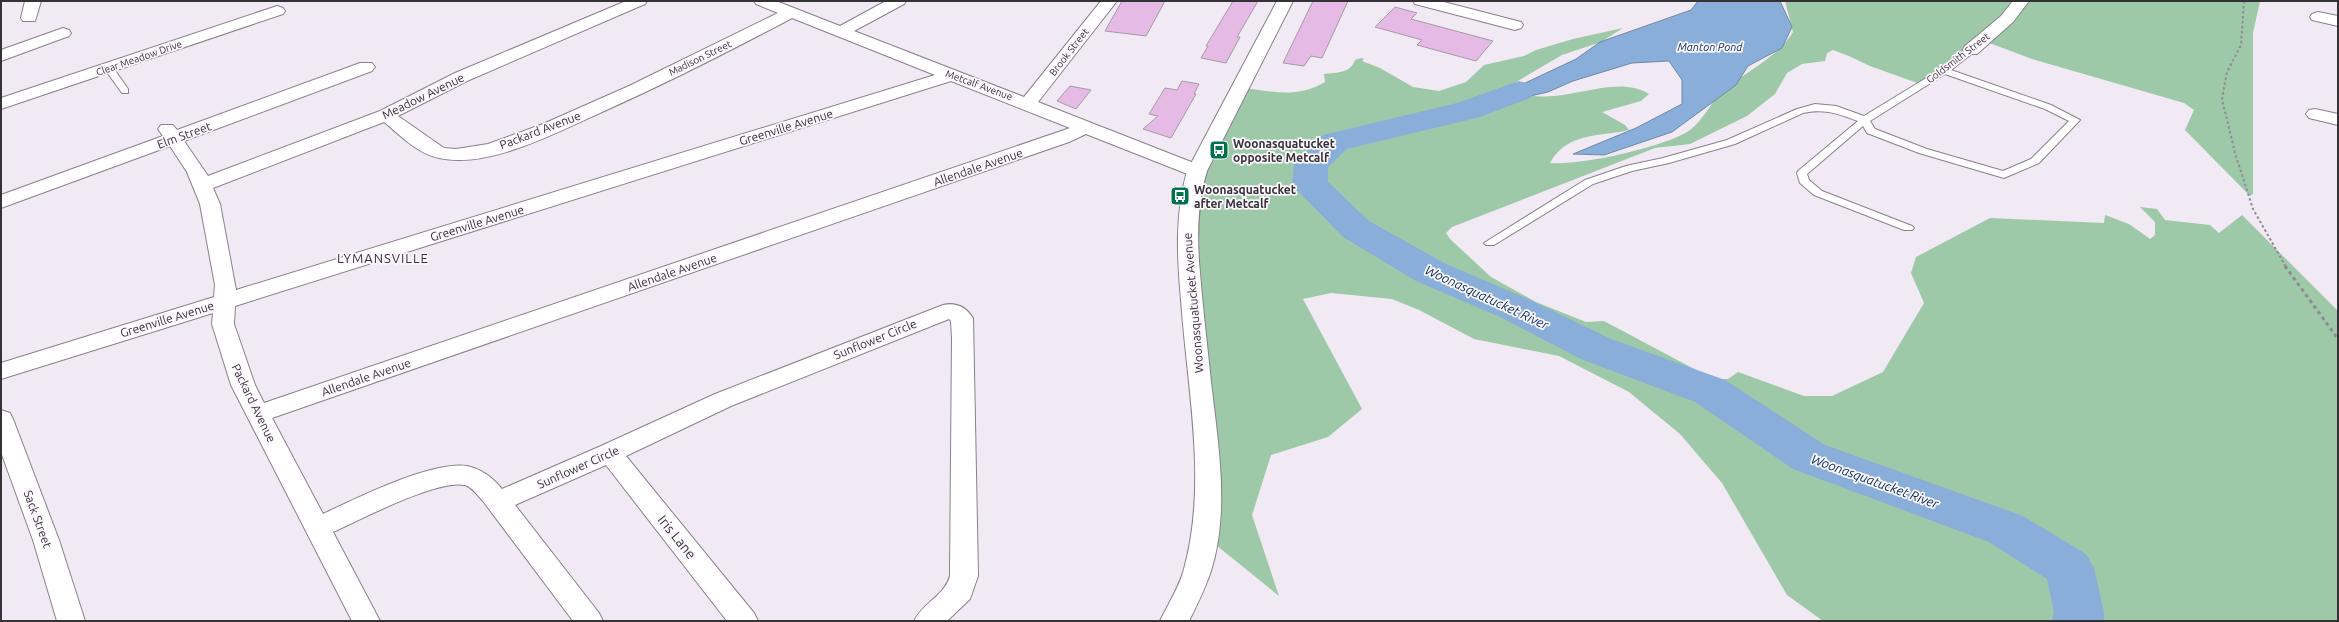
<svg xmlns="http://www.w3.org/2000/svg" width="2339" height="622" viewBox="0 0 2339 622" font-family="Ubuntu,sans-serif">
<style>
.green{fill:#9dc9a8}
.water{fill:#88aed9;stroke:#6f89a8}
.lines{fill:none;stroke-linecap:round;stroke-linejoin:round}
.river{fill:#88aed9;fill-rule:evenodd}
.building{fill:#e5bae5;stroke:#a49ba4}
.lane-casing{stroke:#88818a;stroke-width:2}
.street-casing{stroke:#88818a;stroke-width:2}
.secondary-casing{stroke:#88818a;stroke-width:2}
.path-far1{stroke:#908b91;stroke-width:2;stroke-dasharray:2.5 2.5;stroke-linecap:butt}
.path{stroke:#908b91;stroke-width:3;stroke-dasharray:3.5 3.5;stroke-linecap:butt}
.lane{fill:#fff;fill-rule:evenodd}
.street{fill:#fff;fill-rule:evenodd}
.secondary{fill:#fff;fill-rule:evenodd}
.labels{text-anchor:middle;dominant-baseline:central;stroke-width:3.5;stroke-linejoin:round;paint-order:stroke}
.far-street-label{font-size:10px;fill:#353236;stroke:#fef7ff}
.far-water-label{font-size:11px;font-style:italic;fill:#012c53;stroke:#fef7ff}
.street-label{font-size:12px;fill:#353236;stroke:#fef7ff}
.poi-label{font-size:12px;font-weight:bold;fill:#353236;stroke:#fef7ff;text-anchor:start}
.neighbourhood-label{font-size:13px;letter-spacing:1px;fill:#353236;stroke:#fef7ff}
.water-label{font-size:13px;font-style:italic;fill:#012c53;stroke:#fef7ff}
.near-street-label{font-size:14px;fill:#353236;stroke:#fef7ff}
</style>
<rect width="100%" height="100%" fill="#f1e9f3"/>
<path class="green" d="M1785 1H2260L2253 33V194L2250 196 2185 130 2194 110 2184 103 2032 59 1984 41 1926 84H1920L1870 66 1849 56 1833 50 1827 53 1825 61 1802 64 1787 73 1775 94 1747 116 1690 144 1655 148 1452 227 1446 233 1450 239 1491 277 1536 302 1586 322 1604 321 1713 379H1728L1738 372 1804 396H1832L1883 372 1924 303 1911 273 1916 257 1990 218 2104 223 2105 215 2129 224 2150 239 2155 235V222L2140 207 2157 209 2165 220 2210 225 2219 233 2242 215 2338 311V621H1823L1787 595 1722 483 1680 434 1629 392 1559 356 1474 339 1419 310 1392 299 1331 293 1303 299 1362 409 1328 437 1271 455 1252 515 1279 596 1216 545 1191 273 1203 166 1245 88C1273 92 1299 98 1325 82L1324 74C1337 72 1350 74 1355 60L1361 58 1364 59 1362 61 1380 68 1413 87 1439 91 1466 82 1484 65 1524 56 1536 50 1573 39 1623 28 1601 42 1562 55 1516 82 1512 88C1552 114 1611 70 1649 94L1641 101 1602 112 1625 125 1629 130C1599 137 1567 132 1550 163 1579 166 1666 147 1690 130 1704 120 1711 101 1724 90 1747 71 1777 58 1793 32Z"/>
<path class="water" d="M1698 1H1780L1792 27 1782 48 1748 66 1736 85 1672 132 1604 155 1573 154 1636 128 1682 104V80L1669 61 1632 63 1573 81 1548 92 1468 110 1576 59 1600 42 1691 10Z"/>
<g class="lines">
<path class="river" d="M1519 81 1530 84 1535 91 1530 98 1480 117 1347 149 1328 167V182L1369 221 1444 263 1528 299 1611 339 1725 380 1825 445 2023 516 2086 554 2094 568 2104 612V621H2052L2054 612 2047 579 1989 542 1793 469 1695 402 1581 359 1500 317 1416 281 1343 237 1292 185 1294 164 1323 135 1457 103Z"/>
</g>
<g class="building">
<path d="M1122 1H1165L1146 36 1105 31Z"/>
<path d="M1233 1H1258L1237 37H1240L1226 63 1201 58 1208 46H1206Z"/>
<path d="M1313 1H1348L1322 58 1311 56 1304 66 1283 63Z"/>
<path d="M1395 7 1417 13 1411 19 1493 41 1476 61 1417 45 1422 40 1375 27Z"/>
<path d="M1182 81 1199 84 1194 94H1196L1171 138 1143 129 1158 116 1149 114 1165 88 1177 90Z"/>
<path d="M1070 86 1091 90 1076 109 1057 101Z"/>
</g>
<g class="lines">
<defs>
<g id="lane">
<path d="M1971 47 1974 48V52L1951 70 2051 105 2080 120 2039 163 2004 178 1919 153 1867 133 1863 126 1807 174 1809 180 1822 191 1912 226 1914 228 1912 230H1904L1814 195 1800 183 1797 173 1798 171 1858 121C1839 114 1824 108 1803 113L1735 144 1669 163 1632 171 1593 184 1494 245H1486L1484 243 1585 180 1626 166 1663 158 1727 140 1797 109 1815 104 1836 106 1864 116 1941 69ZM1945 74 2045 109 2069 121 2031 159 2003 171 1927 149 1875 129 1870 121Z"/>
<path d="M109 65 112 66 128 89V93H122L104 68Z"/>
</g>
<g id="street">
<path d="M25 1H41L35 21H23L21 18Z"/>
<path d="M626 1H647L645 4 467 81 398 116 444 148 456 149 488 144 543 124 629 86 778 13 756 4 754 1H776L840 26 886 1H906L904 4 854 31 1024 97 1101 1H1117L1038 102 1204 167 1207 171 1204 175 1197 177 1190 175 1086 134 1069 142 272 418 323 514C357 498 431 461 467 466 482 469 493 478 502 489L601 446 715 394 943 305C956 302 966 307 973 318L978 576 970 599 947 621H914C923 603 945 595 950 576L952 338 951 321 949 319 731 406 626 456 754 613 758 621H727L606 465 515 505 599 613 603 621H573L483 501C478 496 472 487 465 485 437 479 360 520 333 532L380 621H352L231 385 212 324 213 313 1 379V363L214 297 215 285 200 204 187 172 170 146 1 208V195L163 136 158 129 161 125H173L177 130 360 63H372L375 67 372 71 184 141 208 176 380 111 455 73ZM792 18 935 75 236 290 220 204 213 188 384 122C400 135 418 154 439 158 490 169 557 132 602 112 667 83 730 51 792 18ZM951 81 1070 128 264 403 255 385 234 324 235 306Z"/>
<path d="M1413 1H1440L1521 22 1523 25 1521 28 1515 30 1415 4Z"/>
<path d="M2013 1H2029L2013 22 1977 54H1965L1963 50 1965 46 2001 16Z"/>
<path d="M277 6 283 8 285 11 283 14 1 109V98Z"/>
<path d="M2318 12 2338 16V26L2312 20 2310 17 2312 14Z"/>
<path d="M63 28 69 30 71 33 69 36 1 61V50Z"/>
<path d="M2315 109 2338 114V125L2309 118 2306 114 2309 110Z"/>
<path d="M1 410 10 413 13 419 59 540 85 621H57L33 540 1 452Z"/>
</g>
<path id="secondary" d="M1277 1H1293L1207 171C1198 201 1197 230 1199 261 1202 302 1207 342 1211 382 1218 443 1230 511 1211 571 1205 589 1197 605 1189 621H1160C1168 604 1179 588 1184 569 1208 482 1187 388 1181 300 1177 256 1175 214 1187 171Z"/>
</defs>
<use href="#lane" class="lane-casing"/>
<use href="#street" class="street-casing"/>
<use href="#secondary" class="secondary-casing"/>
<path class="path-far1" d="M2244 1 2241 45 2227 72 2222 99 2235 153 2253 209 2286 267"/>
<path class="path" d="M2285 266 2338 339"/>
<use href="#lane" class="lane"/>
<use href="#street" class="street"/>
<use href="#secondary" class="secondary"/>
</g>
<defs>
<symbol id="bus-square" viewBox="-11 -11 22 22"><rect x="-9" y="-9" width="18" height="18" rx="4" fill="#00734d" stroke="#fef7ff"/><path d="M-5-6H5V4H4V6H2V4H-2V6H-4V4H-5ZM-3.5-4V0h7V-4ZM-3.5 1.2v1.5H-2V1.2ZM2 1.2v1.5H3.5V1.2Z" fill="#fff"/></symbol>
</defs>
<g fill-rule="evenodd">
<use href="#bus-square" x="1208" y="139" width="22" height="22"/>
<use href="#bus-square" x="1169" y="185" width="22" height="22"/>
</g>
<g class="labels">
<g class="far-street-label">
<text transform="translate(1069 52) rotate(-52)">Brook Street</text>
<text transform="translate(139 58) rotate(-19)">Clear Meadow Drive</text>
<text transform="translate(700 58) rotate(-26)">Madison Street</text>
<text transform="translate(1958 58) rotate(-37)">Goldsmith Street</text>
<text transform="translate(979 85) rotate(20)">Metcalf Avenue</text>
</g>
<g class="far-water-label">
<text x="1710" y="47">Manton Pond</text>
</g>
<g class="street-label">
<text transform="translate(423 96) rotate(-26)">Meadow Avenue</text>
<text transform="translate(786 127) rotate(-17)">Greenville Avenue</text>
<text transform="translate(540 130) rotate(-21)">Packard Avenue</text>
<text transform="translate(184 135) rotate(-20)">Elm Street</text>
<text transform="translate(978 167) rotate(-19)">Allendale Avenue</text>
<text transform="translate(477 223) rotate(-17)">Greenville Avenue</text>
<text transform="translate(672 272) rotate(-19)">Allendale Avenue</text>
<text transform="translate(1193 303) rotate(-95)">Woonasquatucket Avenue</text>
<text transform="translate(167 319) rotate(-17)">Greenville Avenue</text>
<text transform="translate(875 339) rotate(-22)">Sunflower Circle</text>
<text transform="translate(366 377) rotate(-19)">Allendale Avenue</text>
<text transform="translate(254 403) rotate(64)">Packard Avenue</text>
<text transform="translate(578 467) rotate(-24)">Sunflower Circle</text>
<text transform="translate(38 519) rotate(70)">Sack Street</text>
</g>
<g class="poi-label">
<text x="1233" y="143">Woonasquatucket<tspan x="1233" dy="14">opposite Metcalf</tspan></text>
<text x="1194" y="189">Woonasquatucket<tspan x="1194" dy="14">after Metcalf</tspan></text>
</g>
<g class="neighbourhood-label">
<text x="383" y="258">LYMANSVILLE</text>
</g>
<g class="water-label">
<text transform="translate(1487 297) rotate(25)">Woonasquatucket River</text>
<text transform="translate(1875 481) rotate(20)">Woonasquatucket River</text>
</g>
<g class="near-street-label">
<text transform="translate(677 537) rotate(51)">Iris Lane</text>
</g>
</g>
<rect width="2339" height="622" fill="none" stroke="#353236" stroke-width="4"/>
</svg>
